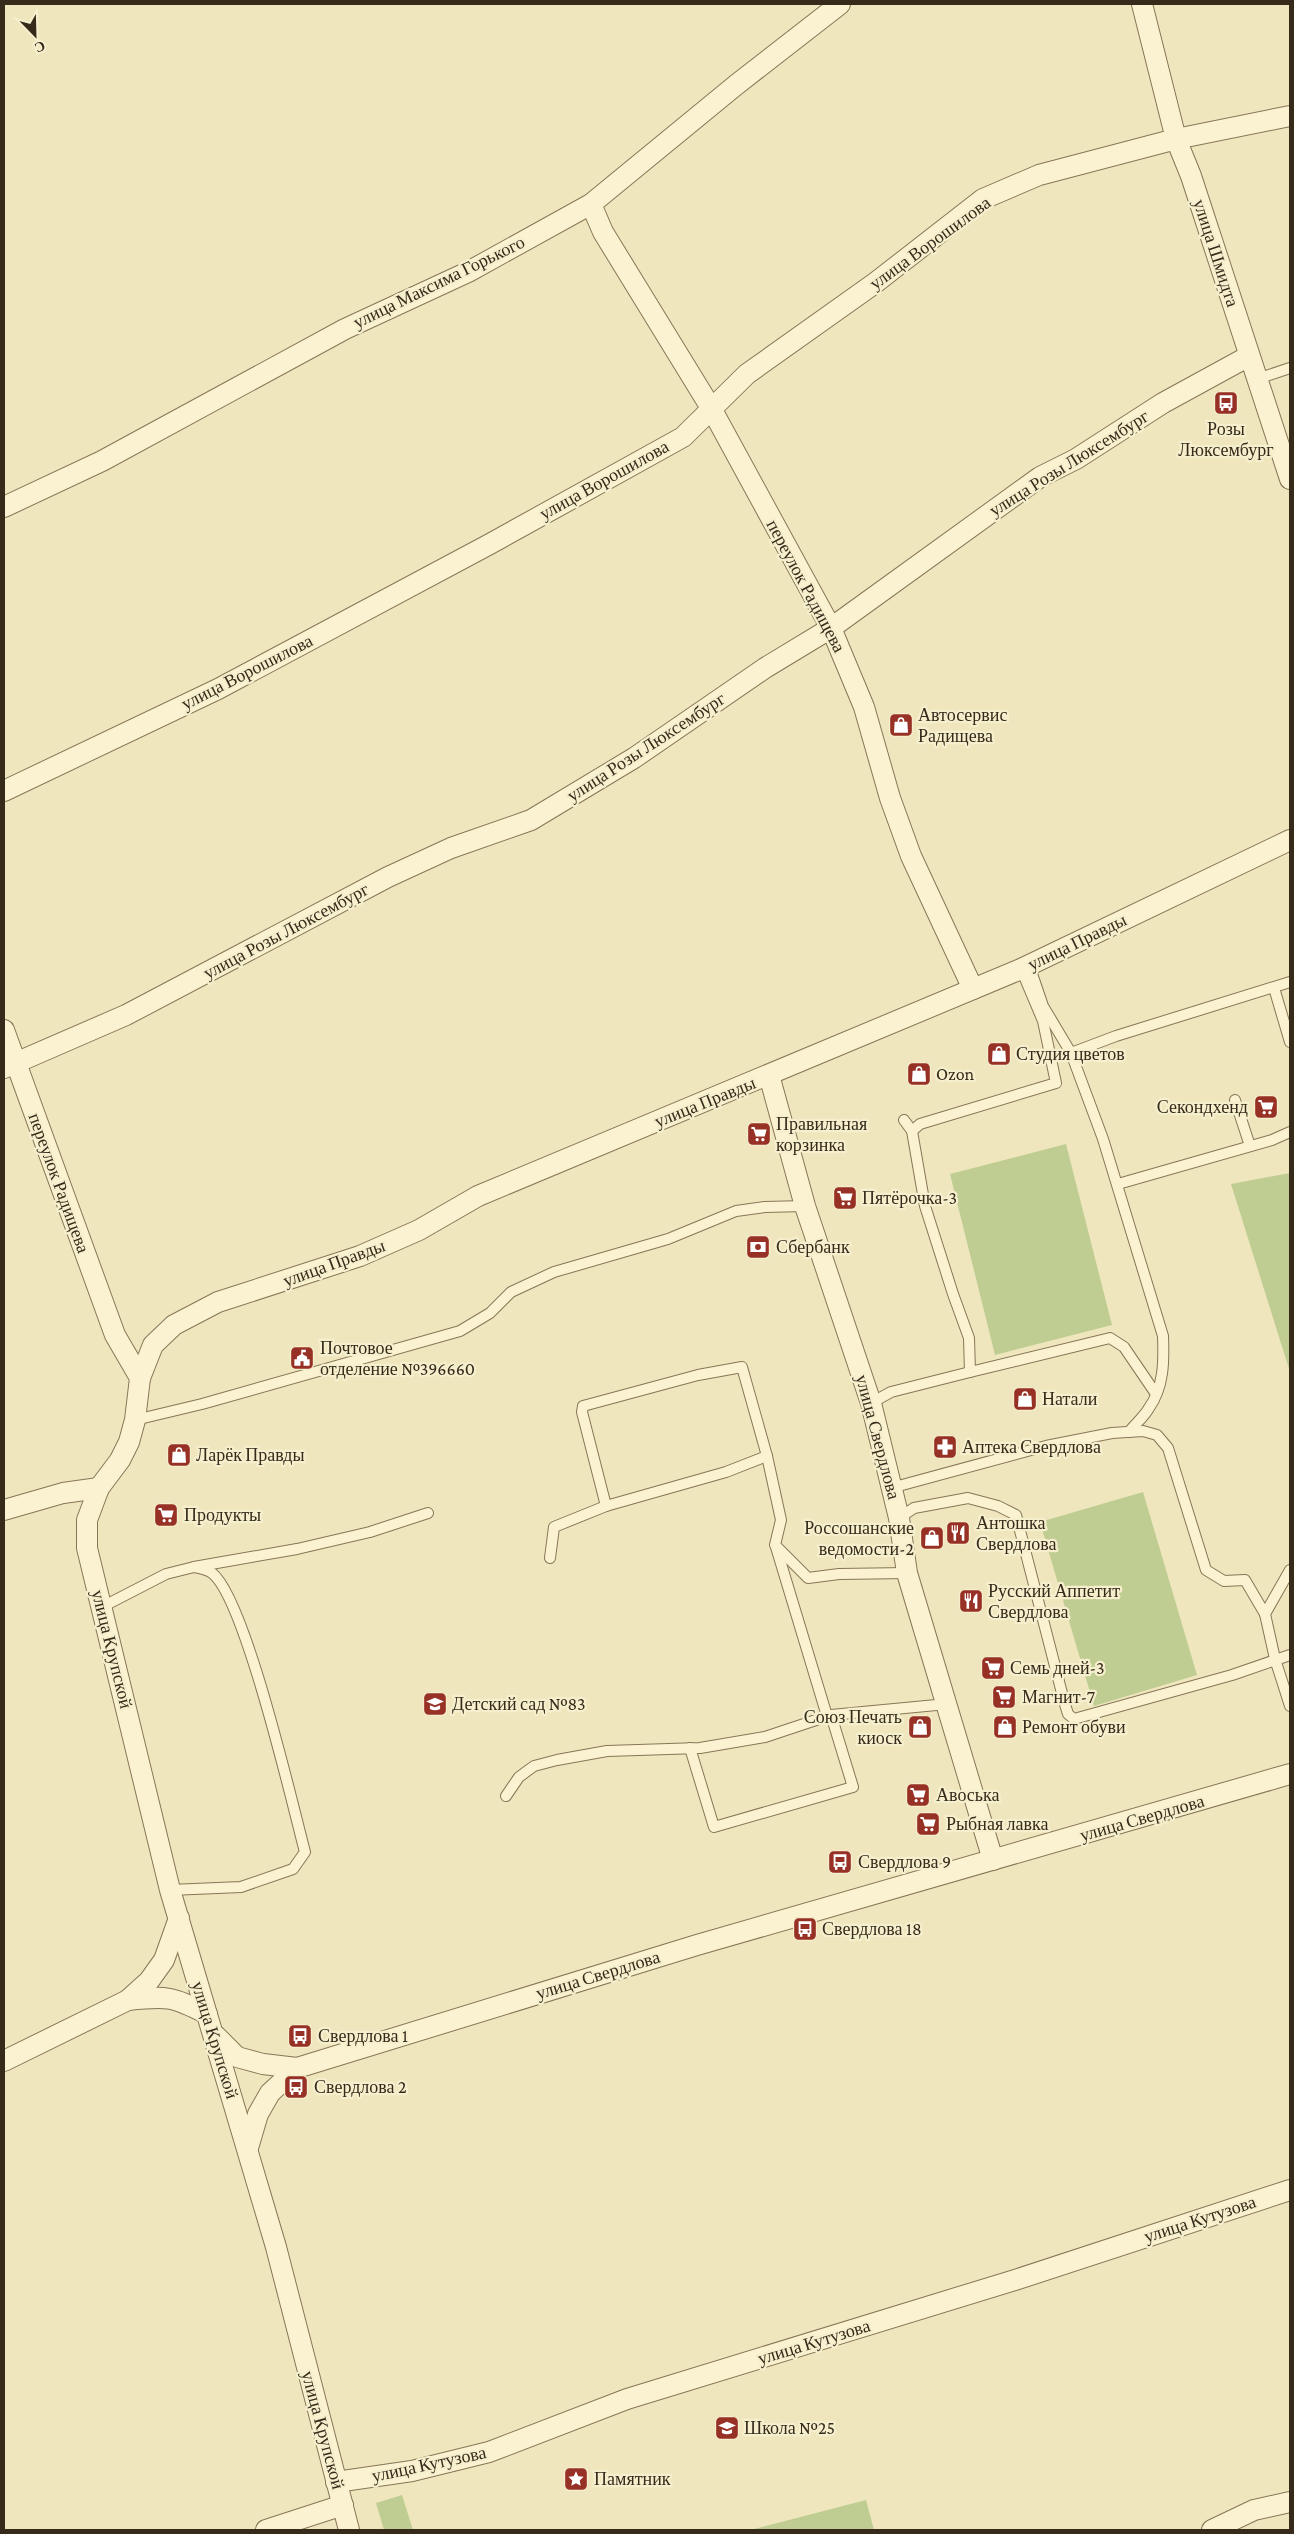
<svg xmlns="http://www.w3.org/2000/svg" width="1294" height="2534" viewBox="0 0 1294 2534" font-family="'Crimson Pro',serif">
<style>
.green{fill:#bfcd92}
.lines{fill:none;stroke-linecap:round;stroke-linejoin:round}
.lane-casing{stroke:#877656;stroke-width:12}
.street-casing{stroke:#877656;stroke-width:22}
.lane{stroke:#faf2d1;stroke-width:10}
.street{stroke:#faf2d1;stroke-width:20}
.labels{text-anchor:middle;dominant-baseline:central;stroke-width:4.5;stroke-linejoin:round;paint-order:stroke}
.street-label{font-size:18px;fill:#362b1b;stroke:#f6efcd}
.poi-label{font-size:18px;fill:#362b1b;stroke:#f6efcd;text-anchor:start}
</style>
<rect width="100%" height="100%" fill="#efe6be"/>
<g class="green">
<path d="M1066 1144 1112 1325 995 1355 950 1174Z"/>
<path d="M1290 1173V1372L1231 1184Z"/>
<path d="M1143 1492 1197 1675 1094 1706 1040 1522Z"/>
<path d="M402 2495 413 2530H384L376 2503Z"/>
<path d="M866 2500 874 2530H750Z"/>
</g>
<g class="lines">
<defs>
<g id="lane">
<path d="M1257 379 1290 368"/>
<path d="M1029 965 1043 1006 1071 1053 1103 1139 1163 1336C1164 1361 1164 1387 1149 1408 1144 1417 1135 1424 1129 1432"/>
<path d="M1274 988 1290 1042"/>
<path d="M1071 1053 1116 1036 1290 982"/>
<path d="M1235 1100 1250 1146"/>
<path d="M912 1131 920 1124 1056 1083 1043 1021 1021 969"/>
<path d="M1118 1184 1272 1140 1290 1132"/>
<path d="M970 1372 1110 1338 1124 1347 1156 1394"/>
<path d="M871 1403 891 1392 970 1372 969 1338 953 1294 925 1206 912 1131 904 1120"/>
<path d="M135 1420 202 1404 460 1331 490 1313 511 1292 554 1272 668 1239 736 1211 765 1207 805 1206"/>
<path d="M891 1488 1046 1446 1112 1433 1143 1431 1157 1435 1168 1448 1206 1570 1224 1581 1245 1580 1265 1614"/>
<path d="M606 1506 726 1472 767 1456"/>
<path d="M899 1518 914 1508 968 1498 998 1506 1016 1515 1064 1701 1068 1714 1074 1719 1232 1675 1290 1655"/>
<path d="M776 1547 827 1716"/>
<path d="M550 1558 554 1527 606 1506 582 1412 583 1406 698 1375 742 1367 767 1456 781 1520 775 1545 808 1578 839 1574 907 1573"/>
<path d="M1290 1570 1265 1614 1275 1659 1290 1706"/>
<path d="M102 1607 166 1574 194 1567 297 1549 370 1532 428 1513"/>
<path d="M690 1748 714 1827 853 1787 831 1715"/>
<path d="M506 1796 519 1777 534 1766 557 1760 607 1751 700 1748 765 1737 831 1715 947 1704"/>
<path d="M170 1890 241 1887 293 1869 305 1852C292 1803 245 1598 212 1573 208 1570 200 1568 194 1567"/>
</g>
<g id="street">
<path d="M1142 4 1176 139 1191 176 1290 479"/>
<path d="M591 204 603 232 711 408 831 628 864 707 890 798 911 856 973 989"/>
<path d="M4 507 102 461 345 329 468 272 591 204 736 85 840 4"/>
<path d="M4 791 218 689 488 545 683 437 747 374 875 283 983 199 1039 175 1176 139 1290 116"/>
<path d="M4 1030 115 1335 140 1378 135 1420 129 1442 120 1460 99 1488 87 1520V1548L170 1890 276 2247 349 2530"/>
<path d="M4 1068 126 1015 388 877 451 848 531 820 634 758 765 668 831 628 1040 477 1076 459 1163 403 1249 356"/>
<path d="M769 1075 805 1206 871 1403 899 1518 907 1573 993 1860"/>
<path d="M140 1378 153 1345 174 1325 218 1302 360 1256 419 1230 478 1196 1021 969 1290 840"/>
<path d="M4 1510 63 1493 99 1488"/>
<path d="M128 2000C167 1996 172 1996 207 2014"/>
<path d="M216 2036 237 2057 263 2064 297 2068"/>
<path d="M4 2061 128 2000 149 1981 164 1960 179 1918"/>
<path d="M248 2148 258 2114 270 2093 297 2068 697 1945 1290 1774"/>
<path d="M336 2482 412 2471 489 2452 627 2399 1015 2280 1290 2190"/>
<path d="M266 2530 343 2505"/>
<path d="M1212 2530 1254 2510 1290 2502"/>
</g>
</defs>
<use href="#lane" class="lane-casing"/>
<use href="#street" class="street-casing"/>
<use href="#lane" class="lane"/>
<use href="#street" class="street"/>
</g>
<defs>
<symbol id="bus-square" viewBox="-11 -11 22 22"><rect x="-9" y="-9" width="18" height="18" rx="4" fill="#983125" stroke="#f6efcd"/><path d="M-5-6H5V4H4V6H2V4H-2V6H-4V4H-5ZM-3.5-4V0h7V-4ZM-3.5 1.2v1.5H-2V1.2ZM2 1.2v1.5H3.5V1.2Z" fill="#fff"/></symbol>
<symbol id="shop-square" viewBox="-11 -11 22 22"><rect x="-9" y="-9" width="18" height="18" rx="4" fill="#983125" stroke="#f6efcd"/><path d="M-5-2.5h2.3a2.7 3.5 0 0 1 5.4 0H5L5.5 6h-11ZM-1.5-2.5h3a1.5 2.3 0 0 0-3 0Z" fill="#fff"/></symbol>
<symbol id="supermarket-square" viewBox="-11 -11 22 22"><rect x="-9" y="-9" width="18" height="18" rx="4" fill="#983125" stroke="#f6efcd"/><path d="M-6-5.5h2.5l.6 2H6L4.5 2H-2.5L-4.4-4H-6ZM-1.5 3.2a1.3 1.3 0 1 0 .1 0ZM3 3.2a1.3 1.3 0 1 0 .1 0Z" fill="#fff"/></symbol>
<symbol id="bank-square" viewBox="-11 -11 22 22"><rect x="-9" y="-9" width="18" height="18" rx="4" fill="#983125" stroke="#f6efcd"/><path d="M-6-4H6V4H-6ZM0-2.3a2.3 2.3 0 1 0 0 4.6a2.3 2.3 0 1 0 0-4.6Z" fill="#fff"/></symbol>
<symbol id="civic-square" viewBox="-11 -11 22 22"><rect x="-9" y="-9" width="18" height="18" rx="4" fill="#983125" stroke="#f6efcd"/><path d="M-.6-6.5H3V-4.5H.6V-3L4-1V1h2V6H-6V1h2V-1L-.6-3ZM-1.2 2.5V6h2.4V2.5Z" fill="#fff"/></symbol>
<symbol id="pharmacy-square" viewBox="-11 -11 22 22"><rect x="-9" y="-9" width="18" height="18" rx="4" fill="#983125" stroke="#f6efcd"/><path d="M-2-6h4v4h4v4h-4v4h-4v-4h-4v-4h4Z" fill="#fff"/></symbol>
<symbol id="restaurant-square" viewBox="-11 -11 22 22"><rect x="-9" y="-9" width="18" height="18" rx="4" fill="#983125" stroke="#f6efcd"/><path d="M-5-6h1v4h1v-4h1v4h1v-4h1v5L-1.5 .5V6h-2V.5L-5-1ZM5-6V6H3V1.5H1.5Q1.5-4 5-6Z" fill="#fff"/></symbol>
<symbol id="school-square" viewBox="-11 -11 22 22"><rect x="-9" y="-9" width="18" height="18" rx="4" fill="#983125" stroke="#f6efcd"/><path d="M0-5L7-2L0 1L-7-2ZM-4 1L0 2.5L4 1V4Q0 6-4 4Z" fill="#fff"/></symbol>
<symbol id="sight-square" viewBox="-11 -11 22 22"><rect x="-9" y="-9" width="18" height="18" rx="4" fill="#983125" stroke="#f6efcd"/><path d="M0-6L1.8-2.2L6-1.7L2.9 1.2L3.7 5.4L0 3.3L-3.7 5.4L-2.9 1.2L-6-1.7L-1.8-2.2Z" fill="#fff"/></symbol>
</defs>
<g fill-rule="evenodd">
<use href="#bus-square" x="1212" y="389" width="28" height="28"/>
<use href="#shop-square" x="887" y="711" width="28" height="28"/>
<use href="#shop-square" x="985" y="1040" width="28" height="28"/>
<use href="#shop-square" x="905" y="1060" width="28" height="28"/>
<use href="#supermarket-square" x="1252" y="1093" width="28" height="28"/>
<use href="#supermarket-square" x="745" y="1120" width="28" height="28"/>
<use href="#supermarket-square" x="831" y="1184" width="28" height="28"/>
<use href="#bank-square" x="744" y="1233" width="28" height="28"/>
<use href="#civic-square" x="288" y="1344" width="28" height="28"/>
<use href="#shop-square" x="1011" y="1385" width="28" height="28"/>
<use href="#pharmacy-square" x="931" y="1433" width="28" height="28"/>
<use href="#shop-square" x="165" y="1441" width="28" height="28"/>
<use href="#supermarket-square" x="152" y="1501" width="28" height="28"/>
<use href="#restaurant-square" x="944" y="1519" width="28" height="28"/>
<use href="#shop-square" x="918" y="1524" width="28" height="28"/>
<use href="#restaurant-square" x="957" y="1587" width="28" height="28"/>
<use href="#supermarket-square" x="979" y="1654" width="28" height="28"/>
<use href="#supermarket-square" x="990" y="1683" width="28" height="28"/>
<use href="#school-square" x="421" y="1690" width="28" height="28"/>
<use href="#shop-square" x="906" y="1713" width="28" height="28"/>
<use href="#shop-square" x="991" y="1713" width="28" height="28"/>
<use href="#supermarket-square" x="904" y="1781" width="28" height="28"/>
<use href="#supermarket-square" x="914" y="1810" width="28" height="28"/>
<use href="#bus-square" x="826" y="1848" width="28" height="28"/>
<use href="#bus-square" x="791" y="1915" width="28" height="28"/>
<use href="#bus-square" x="286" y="2022" width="28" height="28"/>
<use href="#bus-square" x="282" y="2073" width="28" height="28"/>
<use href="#school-square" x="713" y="2414" width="28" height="28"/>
<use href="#sight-square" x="562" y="2465" width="28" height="28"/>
</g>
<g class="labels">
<g class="street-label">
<text transform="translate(930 243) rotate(-36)">улица Ворошилова</text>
<text transform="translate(1216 253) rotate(72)">улица Шмидта</text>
<text transform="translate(439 282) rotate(-26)">улица Максима Горького</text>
<text transform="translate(1069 463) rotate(-32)">улица Розы Люксембург</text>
<text transform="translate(604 480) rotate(-29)">улица Ворошилова</text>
<text transform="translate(806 586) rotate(62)">переулок Радищева</text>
<text transform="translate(247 672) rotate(-27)">улица Ворошилова</text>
<text transform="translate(646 747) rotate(-33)">улица Розы Люксембург</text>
<text transform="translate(286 931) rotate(-28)">улица Розы Люксембург</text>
<text transform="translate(1077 942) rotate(-26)">улица Правды</text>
<text transform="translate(705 1102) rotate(-22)">улица Правды</text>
<text transform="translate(59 1183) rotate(70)">переулок Радищева</text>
<text transform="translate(334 1263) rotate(-20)">улица Правды</text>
<text transform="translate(878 1437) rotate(75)">улица Свердлова</text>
<text transform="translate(112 1649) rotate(76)">улица Крупской</text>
<text transform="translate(1142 1818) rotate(-16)">улица Свердлова</text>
<text transform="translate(598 1975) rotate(-17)">улица Свердлова</text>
<text transform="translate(215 2040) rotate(73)">улица Крупской</text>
<text transform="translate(1200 2219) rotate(-18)">улица Кутузова</text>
<text transform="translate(814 2342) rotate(-17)">улица Кутузова</text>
<text transform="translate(323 2430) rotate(75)">улица Крупской</text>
<text transform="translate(429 2464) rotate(-12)">улица Кутузова</text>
</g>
<g class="poi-label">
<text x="1226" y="429" text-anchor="middle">Розы<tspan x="1226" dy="21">Люксембург</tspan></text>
<text x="918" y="715">Автосервис<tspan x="918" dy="21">Радищева</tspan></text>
<text x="1016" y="1054">Студия цветов</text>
<text x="936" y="1074">Ozon</text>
<text x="1248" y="1107" text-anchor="end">Секондхенд</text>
<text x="776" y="1124">Правильная<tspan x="776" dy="21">корзинка</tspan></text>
<text x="862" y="1198">Пятёрочка-3</text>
<text x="776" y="1247">Сбербанк</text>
<text x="320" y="1348">Почтовое<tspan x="320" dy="21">отделение №396660</tspan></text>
<text x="1042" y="1399">Натали</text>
<text x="962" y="1447">Аптека Свердлова</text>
<text x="196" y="1455">Ларёк Правды</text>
<text x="184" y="1515">Продукты</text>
<text x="976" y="1523">Антошка<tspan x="976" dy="21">Свердлова</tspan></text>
<text x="914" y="1528" text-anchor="end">Россошанские<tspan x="914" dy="21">ведомости-2</tspan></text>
<text x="988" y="1591">Русский Аппетит<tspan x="988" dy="21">Свердлова</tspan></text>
<text x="1010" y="1668">Семь дней-3</text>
<text x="1022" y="1697">Магнит-7</text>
<text x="452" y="1704">Детский сад №83</text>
<text x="902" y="1717" text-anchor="end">Союз Печать<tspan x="902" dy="21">киоск</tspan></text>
<text x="1022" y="1727">Ремонт обуви</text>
<text x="936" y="1795">Авоська</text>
<text x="946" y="1824">Рыбная лавка</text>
<text x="858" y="1862">Свердлова 9</text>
<text x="822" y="1929">Свердлова 18</text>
<text x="318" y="2036">Свердлова 1</text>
<text x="314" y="2087">Свердлова 2</text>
<text x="744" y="2428">Школа №25</text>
<text x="594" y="2479">Памятник</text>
</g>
</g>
<rect width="1294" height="2534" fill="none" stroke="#362b1b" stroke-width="10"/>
<g transform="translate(35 35) rotate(157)" stroke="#f6efcd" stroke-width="4" paint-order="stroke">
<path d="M0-4L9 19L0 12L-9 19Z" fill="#362b1b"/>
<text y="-8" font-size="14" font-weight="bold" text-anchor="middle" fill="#362b1b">С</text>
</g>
</svg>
